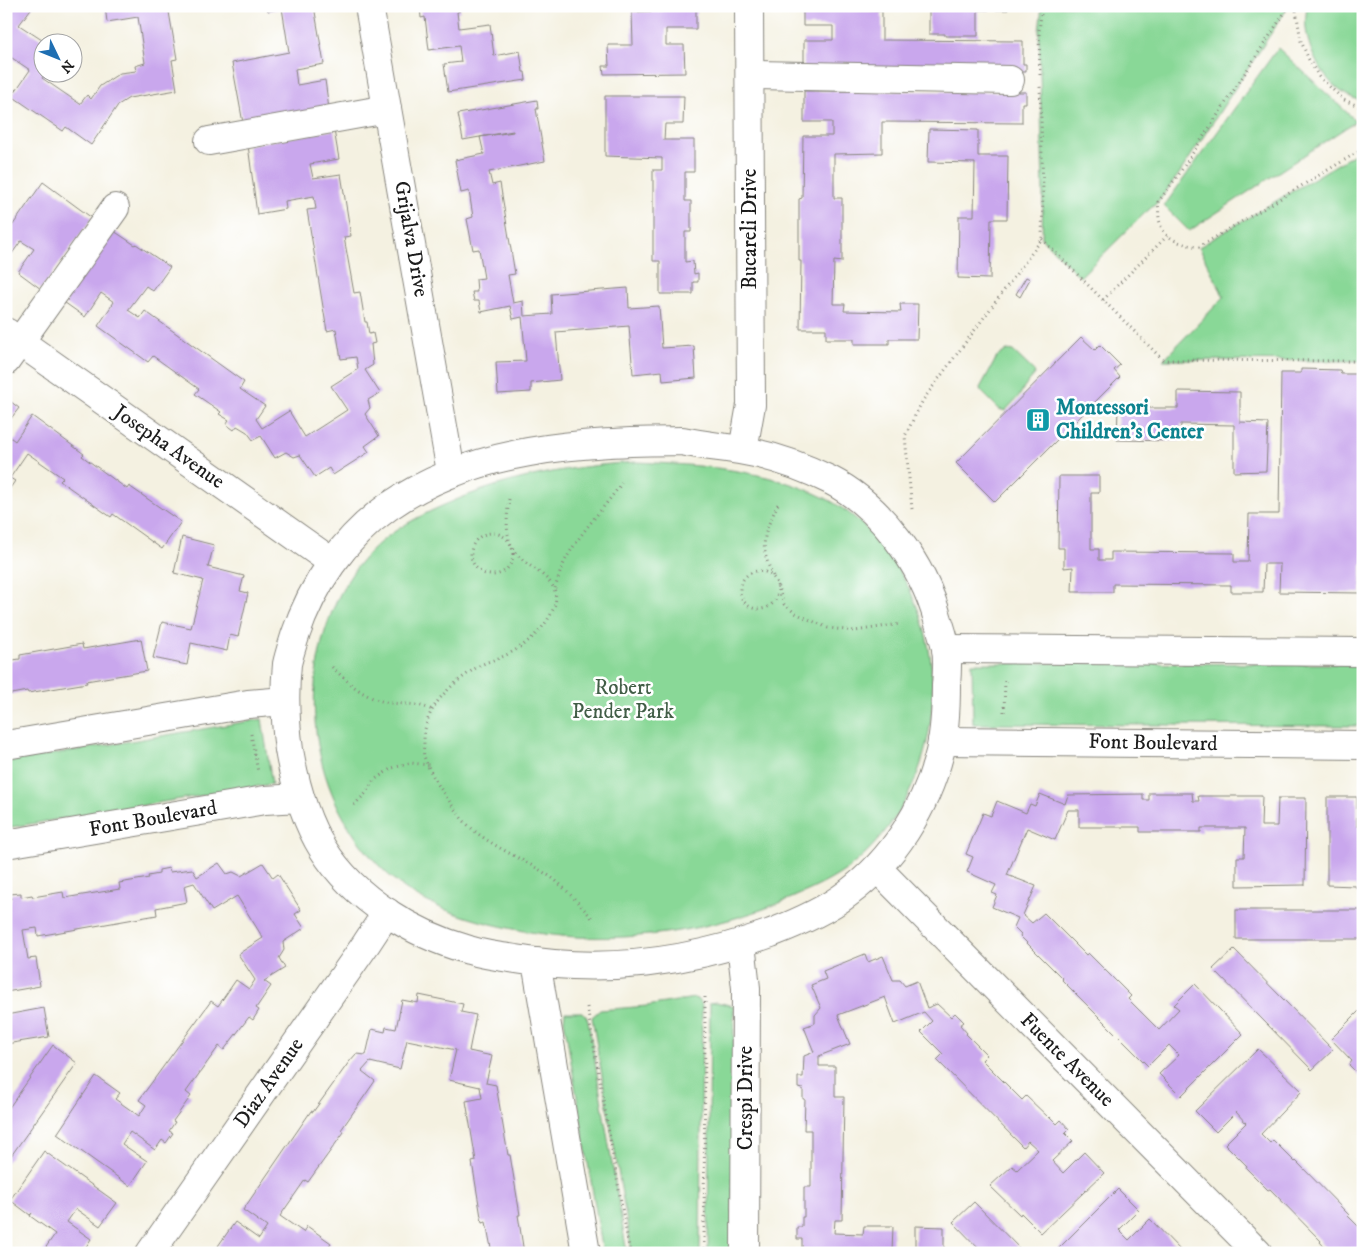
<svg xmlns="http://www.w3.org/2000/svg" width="1369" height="1259" viewBox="0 0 1369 1259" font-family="'IM FELL DW Pica',serif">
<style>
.green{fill:#89d897;stroke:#527a5a}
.building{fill:#c9a7ed}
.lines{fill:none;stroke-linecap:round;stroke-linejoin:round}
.minor-casing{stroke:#88867e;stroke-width:30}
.path{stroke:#88867e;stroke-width:3;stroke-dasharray:1 4;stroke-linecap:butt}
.minor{stroke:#fff;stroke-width:28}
.labels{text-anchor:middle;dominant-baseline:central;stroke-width:5;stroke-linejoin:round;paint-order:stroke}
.street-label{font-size:21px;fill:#1c1c1c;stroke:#fff}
.culture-label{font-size:21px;font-weight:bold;fill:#0d838f;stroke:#fff;text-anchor:start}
.park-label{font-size:21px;fill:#425e47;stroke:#fff}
</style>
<rect width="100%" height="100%" fill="#fff"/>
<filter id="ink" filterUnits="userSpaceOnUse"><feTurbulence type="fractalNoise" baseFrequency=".02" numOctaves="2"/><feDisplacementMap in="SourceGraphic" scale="10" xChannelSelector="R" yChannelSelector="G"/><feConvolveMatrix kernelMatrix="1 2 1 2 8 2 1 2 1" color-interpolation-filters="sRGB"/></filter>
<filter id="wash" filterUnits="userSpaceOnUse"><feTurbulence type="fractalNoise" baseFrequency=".0096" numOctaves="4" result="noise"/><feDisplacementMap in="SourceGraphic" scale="20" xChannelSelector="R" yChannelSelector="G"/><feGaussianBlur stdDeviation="1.12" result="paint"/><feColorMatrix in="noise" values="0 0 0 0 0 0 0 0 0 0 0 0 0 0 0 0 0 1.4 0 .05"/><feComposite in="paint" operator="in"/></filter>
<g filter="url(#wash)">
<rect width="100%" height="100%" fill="#f4f1e1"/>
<g class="green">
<path d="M1042 6H1289L1179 174 1158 202 1145 213 1080 277 1042 239 1043 191 1039 31Z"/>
<path d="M1307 6H1363V101C1331 95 1310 59 1306 29 1305 22 1306 14 1307 6Z"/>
<path d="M1278 48 1356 121 1189 231 1164 206Z"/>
<path d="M1363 149V361L1163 360 1224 297 1199 247Z"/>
<path d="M1007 350 1013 351 1034 371 1035 374 1024 387 1020 395 1005 411 999 409 981 391 980 388 997 357Z"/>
<path d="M636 462C700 465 767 469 825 498 857 514 882 542 900 572 956 665 939 790 856 862 841 875 822 885 803 893 729 927 643 943 562 936 515 932 441 916 403 887 316 820 291 699 337 600 346 582 357 564 372 550 389 533 410 521 431 511 498 479 562 467 636 462Z"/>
<path d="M972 663 1363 664V726L973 724Z"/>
<path d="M262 719 272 784 6 828V762Z"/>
<path d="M694 998 697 999 702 1005 700 1253H632L592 1017 600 1010 647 1006Z"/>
<path d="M716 1002 734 1006 732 1253H708L710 1003Z"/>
<path d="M565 1012H582L586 1016 588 1020 627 1253H603L564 1020Z"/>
</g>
<g id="blocks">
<g class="building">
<path d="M6 6H33L19 25 45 42H42V72H46L42 78 80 104 87 95 91 99 100 86 120 73 136 71 135 66 145 63 138 17 107 22 105 6H168L177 59 172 60 177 90 129 98 118 105 91 145 66 127 63 131 12 96 30 70 6 54V20L8 17 6 16Z"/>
<path d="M267 6H314L324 64 295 69 297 85 325 80 329 109 243 123 232 63 289 52 282 8 268 11Z"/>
<path d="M420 6H459L460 11 457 12 459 28 490 24 494 56 520 51 523 72H525L526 80 448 92 444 64 461 62 459 46 429 50 425 17 421 18Z"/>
<path d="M663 6H696V29H666V45H684L685 73 604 74 603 66H609L608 45H633L632 12 663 11Z"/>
<path d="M803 6H835V10L882 11V40L1023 41V64H1026V72L804 70V40H833V26H803Z"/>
<path d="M929 6H1008V10H978V36H945V34H929Z"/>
<path d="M804 91 1026 92V103H1022V123L882 122V153L834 154V198H842V262L834 261 833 304H845L844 311 901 312 900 304H918L917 339H889V344H854V339H826V329H800L801 261H799V199L802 198 803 136H832V122H804Z"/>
<path d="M605 96H684L683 124H665L664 140H694V172H685V201H691V232H685V262L693 261 694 274 698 273V282H693V294H660V261H653V170H662V158L605 156Z"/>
<path d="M537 100 538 109H536L545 161 489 172 492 185 500 183 515 274 508 275 513 303 523 301 524 316 552 314 551 294 628 288 629 308 659 306 662 348 694 346 696 378 663 381 662 371 633 374 629 326 556 332 560 380 531 383V392L498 394 496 362 526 361 522 317 513 319 510 306 481 312 479 301H474L472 292H477L476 279 484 278 479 249 473 250 467 219 473 217 469 191 461 193 455 160 484 154 480 137 513 132V131L463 140 458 114Z"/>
<path d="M929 129 978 130V156H1008L1007 219H991L990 279 958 278 959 216H974L975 163 928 162Z"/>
<path d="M334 130 339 159 310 164 313 178 341 174 351 236 344 237 354 293 360 292 365 322H367L369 334 373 333 375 343 371 344 373 365 365 370 380 393 368 400 370 408 365 414 379 436 365 446 369 452 333 475 329 468 315 477 300 455 294 457 286 452 275 458 261 436 253 440 247 432 237 426 234 430 226 424 229 420 219 414 221 412 195 394 199 389 153 356 148 362 98 326 114 302 101 293 85 317 61 300 111 229 135 245 136 244 170 267 153 291 146 286 128 310 140 318 145 311 244 382 240 389 265 406 256 419 262 428 289 411 305 437 347 410 331 386 358 369 356 357 341 359 336 329 327 331 307 210 316 209 314 196 285 201 286 209 257 214 248 145Z"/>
<path d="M43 182 92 218 41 289 18 272 34 249 21 241 6 262V227L10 229Z"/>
<path d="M1026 277 1030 279 1020 297 1016 294Z"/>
<path d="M1081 337 1095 350 1100 345 1120 365 1114 370 1120 377 995 502 956 463Z"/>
<path d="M1301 369 1340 370 1341 374H1362L1361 515H1363V564H1361V593L1279 592 1280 564H1264L1263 592H1231V585L1113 584V592H1072L1073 567 1064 568V548H1058L1059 476H1099V493H1091V549H1099V560H1111V552L1234 553V562H1248L1249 514H1279L1281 373H1301Z"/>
<path d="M1178 391 1240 392V422L1268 423 1266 471 1234 472V425L1181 424 1180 441 1117 440 1118 408H1178Z"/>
<path d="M6 398 19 408 6 425Z"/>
<path d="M32 416 84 454 82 456 127 489 129 486 181 522 162 549 113 514 111 517 60 481 63 478 27 453 10 478 15 481 6 494V434L15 441Z"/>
<path d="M182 537 214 545 208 567 244 576 240 591 248 593 238 637 230 635 227 651 191 643 187 665 153 658 162 622 191 628 203 580 174 573Z"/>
<path d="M141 639 147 671 86 681 87 683 28 693 27 691 6 695V661L20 659V655L82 644 83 649Z"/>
<path d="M1149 793H1192L1193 801H1199L1198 796H1262L1261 826H1277L1278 798H1306L1305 885 1237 886V857H1244L1245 828H1201V832H1140V827H1079V810H1068L1055 840 1027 828 1007 875 1036 886 1023 915 1032 923 1044 913 1086 955 1088 953 1131 996 1128 999 1159 1030 1179 1009 1174 1005 1195 984 1243 1034 1181 1096 1159 1074 1179 1055 1169 1045 1148 1066 1062 980 1063 979 1020 936 1021 934 1014 927 1018 918 992 907 997 895 992 893 996 885 967 872 973 857 966 854 983 813 991 816 997 801 1026 813 1030 804 1035 806 1040 794 1065 804 1068 795 1143 794V800H1149Z"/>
<path d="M1327 797H1357V826H1363V888H1356V886L1327 885Z"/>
<path d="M219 863 227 874 233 872 241 876 263 863 273 878 278 874 301 910 295 914 304 928 283 942 284 950 279 958 285 968 264 981 271 986 256 1008 259 1010 253 1020 249 1017 224 1050 219 1046 186 1092 191 1096 173 1121 175 1122 169 1131 173 1133 166 1143 162 1140 155 1150 130 1132 122 1144 147 1161 130 1186 57 1134 96 1076 120 1093 115 1099 139 1116 146 1105 139 1100 211 1001 218 1006 236 980 249 989 255 980 238 954 263 938 237 896 212 911 194 883 184 886 187 902 156 908 157 915 38 936 37 928 23 930 28 959 36 958 40 986 6 992V900L11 899 10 894 21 893V897L32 895 33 897 63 892 64 898 120 889 119 883 149 878 148 876 159 874V870L169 868 170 872 192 869 197 877Z"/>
<rect x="1236" y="910" width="127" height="29"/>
<path d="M1234 949 1333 1050 1312 1070 1213 969Z"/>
<path d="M865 954 868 962 883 956 893 980H900L905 986 917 981 927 1008 937 1004 951 1017 955 1013 964 1022 960 1025 967 1033 966 1034 987 1055 982 1060 1022 1100 1026 1096 1049 1118 1050 1117 1057 1124 1061 1120 1069 1129 1065 1133 1073 1141 1052 1161 1063 1173 1084 1152 1104 1173 1041 1233 1021 1213 1020 1215 990 1186 1012 1166 1017 1170 1038 1150 1028 1141 1023 1147 937 1060 943 1054 921 1032 932 1021 924 1012 895 1024 885 997 838 1015 850 1044 819 1056V1066H835V1097H844L842 1220H835L834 1233 863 1234 864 1226H893L892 1253H831V1250H802V1239H797V1227H802V1217H804V1187H811V1130H804L805 1099H803V1089L798 1088V1077H803L804 1056 814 1052 804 1027 815 1023V1015L821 1008 811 985 826 979 823 971Z"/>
<path d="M419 995 463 1004 461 1012 476 1015 469 1051 492 1056 486 1083 496 1085 508 1155H510L520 1215H518L524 1253H492L486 1222 482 1223 472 1162 476 1161 466 1101 482 1098 480 1087 449 1080 456 1050 407 1040 400 1069 370 1062 362 1071 375 1081 341 1130 344 1132 308 1182 305 1180 280 1216 303 1232 307 1226 331 1243 324 1253H227L218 1246 235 1222 259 1239 267 1227 243 1210 311 1111 313 1112 349 1062 356 1054 366 1055 372 1029 385 1032 386 1027 396 1029 402 1000 418 1003Z"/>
<path d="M1363 1007V1079L1349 1065 1352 1061 1331 1039Z"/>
<path d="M44 1008 49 1037 6 1044V1015Z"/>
<path d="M53 1045 77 1063 6 1163V1112Z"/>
<path d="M1258 1049 1302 1091 1261 1134 1270 1143 1273 1140 1295 1162 1296 1161 1349 1215 1348 1216 1363 1231V1253H1330L1320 1242 1321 1241 1270 1189 1268 1190 1246 1168 1247 1166 1225 1144 1246 1123 1236 1112 1216 1132 1195 1111Z"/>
<path d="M44 1151 117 1203 100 1226 76 1209 67 1222 91 1239 82 1253H42L55 1234 30 1216 32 1213 30 1215 10 1200Z"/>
<path d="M1118 1189 1139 1210 1119 1230 1129 1240 1150 1219 1183 1253H1057L1056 1251Z"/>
<path d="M974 1202 1024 1253H983L953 1222Z"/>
<path d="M915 1226 944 1227V1253H915Z"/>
</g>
</g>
</g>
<g filter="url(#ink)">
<use href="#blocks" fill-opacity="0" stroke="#88867e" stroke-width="1"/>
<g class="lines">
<defs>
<g id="minor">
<path d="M369 6 451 472"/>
<path d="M750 75 1010 80"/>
<path d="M209 141 387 109"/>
<path d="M6 332 332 562"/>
<path d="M6 361 115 208"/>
<path d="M682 441C701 445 720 447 739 450 770 455 802 466 830 480 881 506 923 565 938 620 941 629 944 639 946 648 948 660 947 674 946 686 946 709 945 730 940 752 926 808 893 860 847 894 825 911 797 923 771 933 690 962 602 974 516 959 501 957 485 955 469 950 413 934 355 900 323 849 304 819 295 784 289 750 285 721 284 693 287 664 289 655 292 646 295 636 312 585 344 538 388 507 474 447 581 442 682 441Z"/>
<path d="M743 450 751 405 749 6"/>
<path d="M946 649 1363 652"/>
<path d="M942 741 1363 745"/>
<path d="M6 745 248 704 285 701"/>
<path d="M6 844 265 800 300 798"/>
<path d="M877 868 1258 1253"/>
<path d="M741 944 746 988 745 1253"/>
<path d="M536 962 586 1253"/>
<path d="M150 1253 366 944 387 912"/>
</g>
</defs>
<use href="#minor" class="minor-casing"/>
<g class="path">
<path d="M1289 6 1179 174 1158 202C1159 209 1158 217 1160 223 1164 240 1184 245 1199 247L1363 149"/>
<path d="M1297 6 1296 10 1301 41 1309 60 1319 77 1344 100 1363 108"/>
<path d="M1040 75 1039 31 1042 6"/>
<path d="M1042 239 1163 360 1363 361"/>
<path d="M1103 300 1167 236"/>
<path d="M509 499C507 515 505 532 512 547 522 569 565 576 554 607 546 629 524 647 504 656 495 660 484 662 476 668 450 685 424 707 424 741 424 746 423 752 424 756 429 771 438 786 448 799 453 807 459 816 466 823 489 847 528 860 555 880 568 891 580 905 592 918"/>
<path d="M912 509 905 436 923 400 1042 239 1043 191 1040 84"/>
<circle cx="492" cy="554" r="21"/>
<circle cx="759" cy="590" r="19"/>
<path d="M773 576C758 543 764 533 779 502"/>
<path d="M777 585 784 604 795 613 828 628 855 631 900 624"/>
<path d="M555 588C558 579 561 568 566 559 582 530 605 507 624 480"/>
<path d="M332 667C348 682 363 697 385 702 404 706 413 701 432 710"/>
<path d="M1004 712 1005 679"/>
<path d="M251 734 258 772"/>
<path d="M354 805 365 794 374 780 392 768 411 763 429 765"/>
<path d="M587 1007 630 1253"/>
<path d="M704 1253 705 995"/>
</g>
<use href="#minor" class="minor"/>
</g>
</g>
<defs>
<symbol id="building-square" viewBox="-11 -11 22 22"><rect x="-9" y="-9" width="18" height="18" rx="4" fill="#0f9aa8" stroke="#fff"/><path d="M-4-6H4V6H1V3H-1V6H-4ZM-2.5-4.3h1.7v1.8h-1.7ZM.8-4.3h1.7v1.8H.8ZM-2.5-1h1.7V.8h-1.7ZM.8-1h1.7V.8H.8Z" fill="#fff"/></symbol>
</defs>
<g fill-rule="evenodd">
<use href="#building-square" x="1024" y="406" width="28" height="28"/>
</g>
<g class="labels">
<g class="street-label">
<text transform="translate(750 229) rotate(-90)">Bucareli Drive</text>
<text transform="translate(411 239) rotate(80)">Grijalva Drive</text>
<text transform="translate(169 447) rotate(35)">Josepha Avenue</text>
<text transform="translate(1153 743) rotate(1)">Font Boulevard</text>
<text transform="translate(153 819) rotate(-10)">Font Boulevard</text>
<text transform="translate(1067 1060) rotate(45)">Fuente Avenue</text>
<text transform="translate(269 1083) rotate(-55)">Diaz Avenue</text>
<text transform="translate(746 1098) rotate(-90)">Crespi Drive</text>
</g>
<g class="culture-label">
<text x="1056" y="408">Montessori<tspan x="1056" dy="24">Children’s Center</tspan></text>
</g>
<g class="park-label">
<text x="623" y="688">Robert<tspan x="623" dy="24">Pender Park</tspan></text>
</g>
</g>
<rect width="1369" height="1259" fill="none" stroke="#fff" stroke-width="25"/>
<g transform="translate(58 58) rotate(133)"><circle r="24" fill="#ffffff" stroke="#a4a4a4"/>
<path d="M0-4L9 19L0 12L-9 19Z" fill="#1f6fb2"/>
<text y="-8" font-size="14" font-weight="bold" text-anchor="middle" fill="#1c1c1c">N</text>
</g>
</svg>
